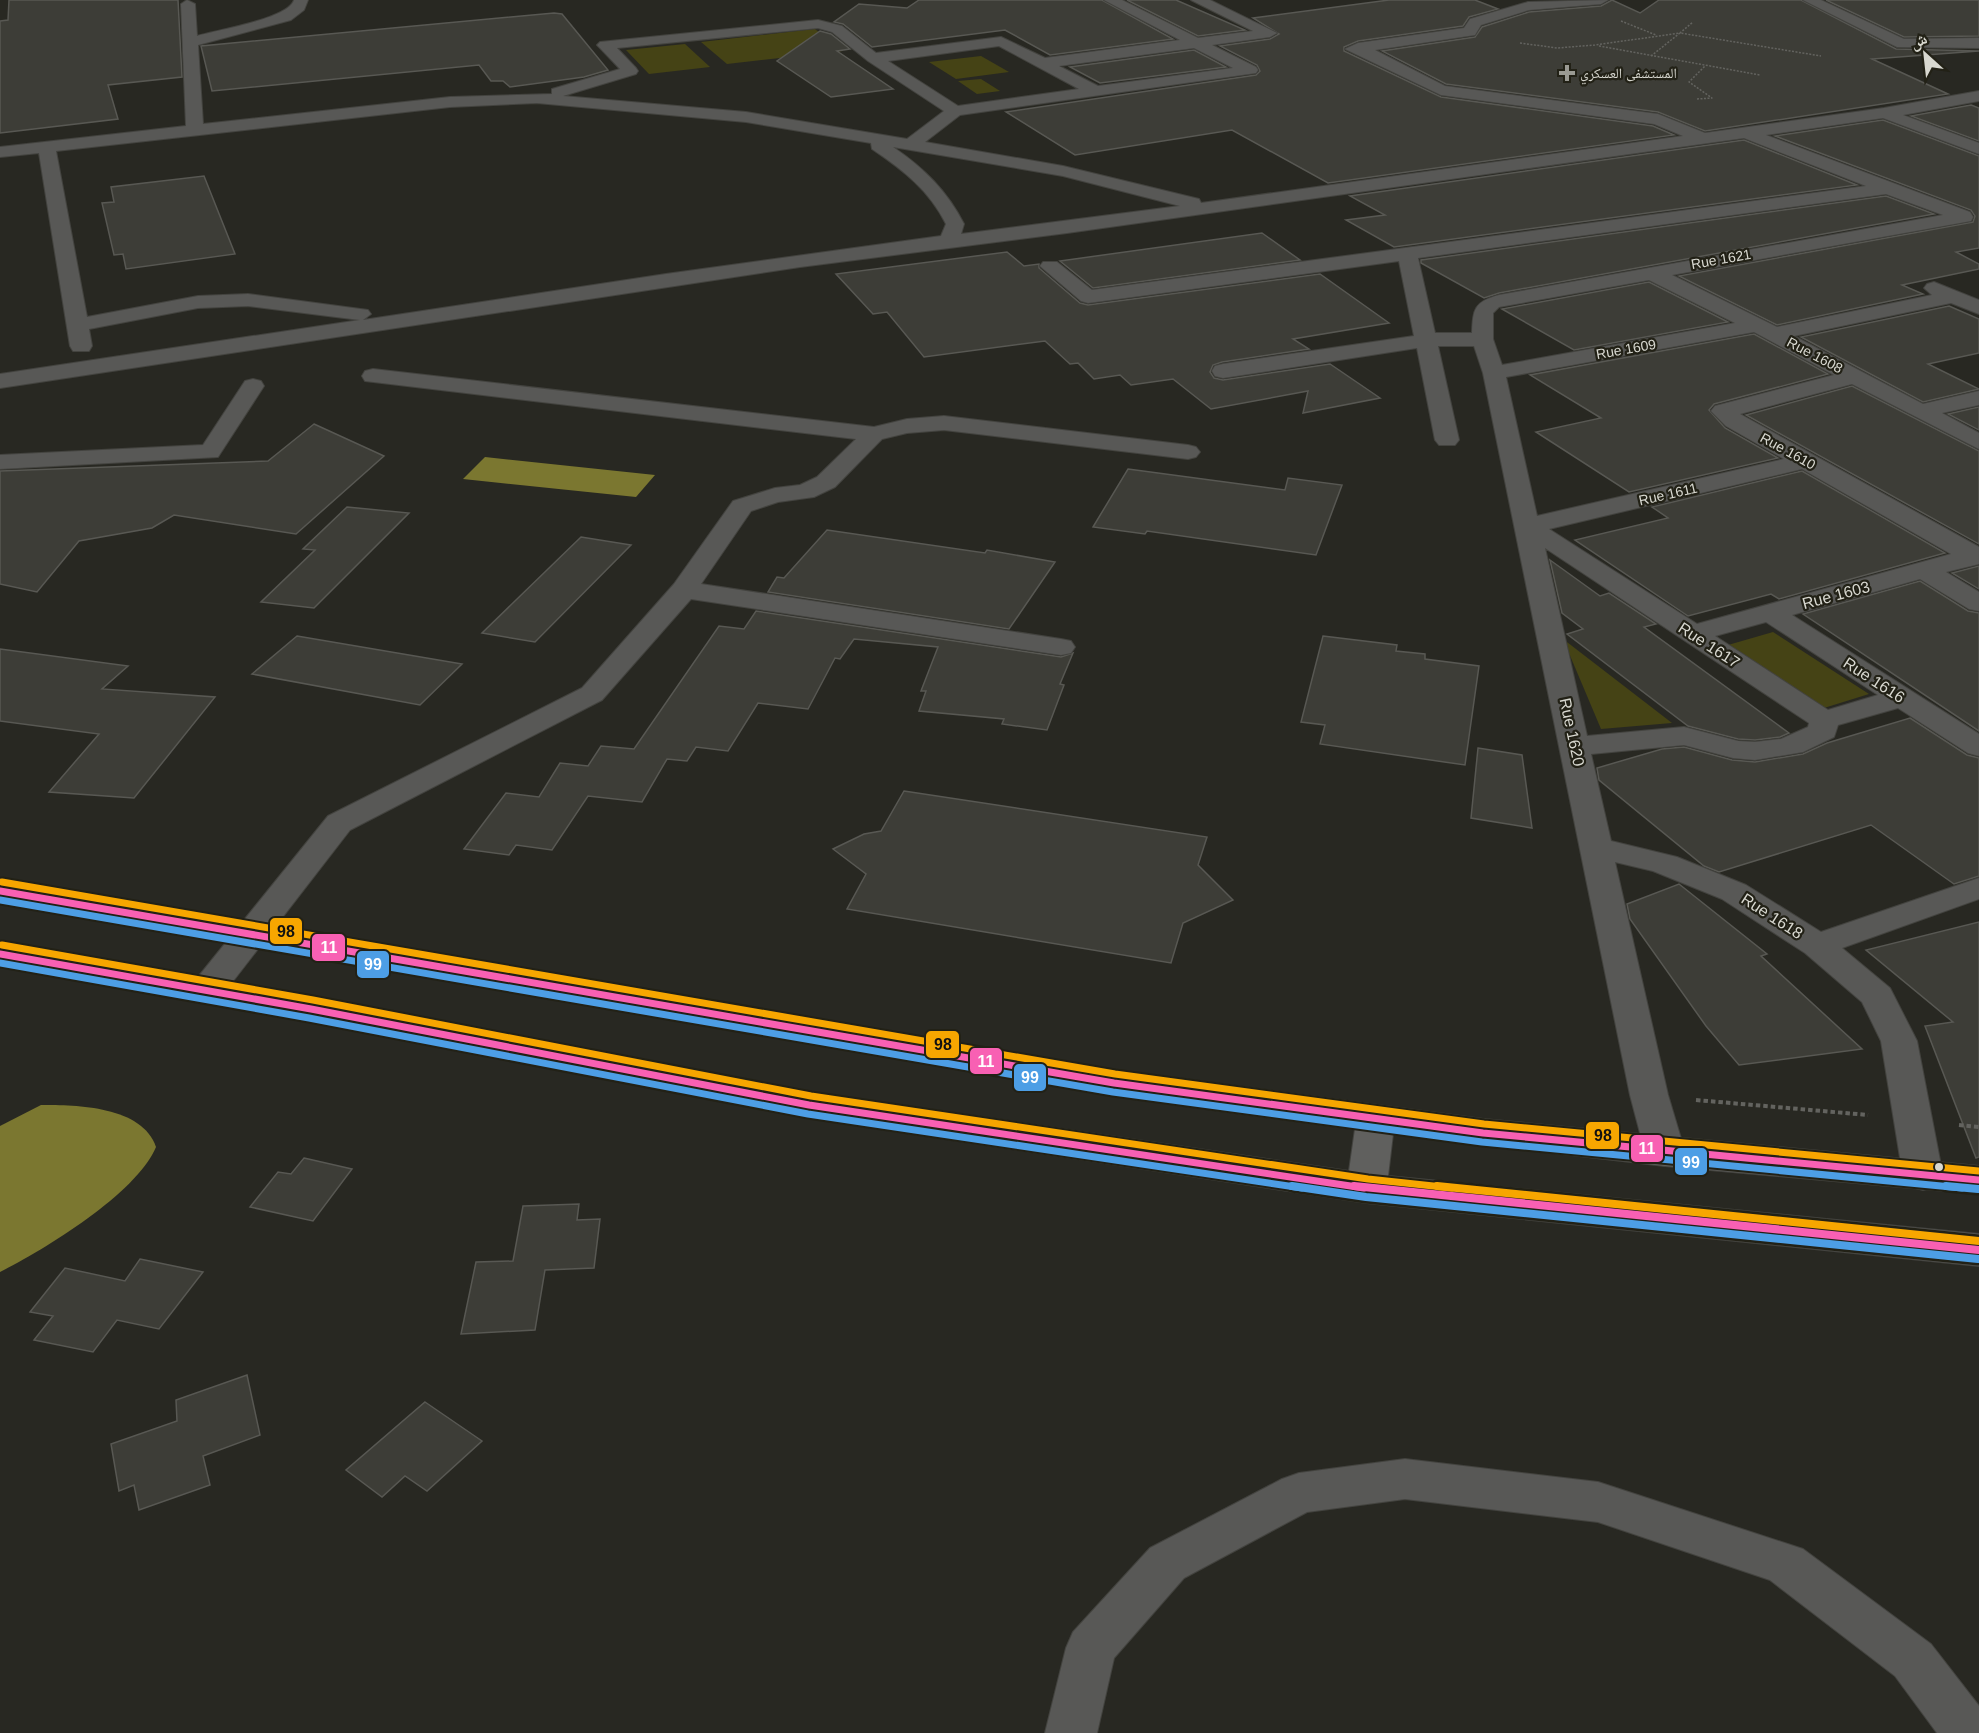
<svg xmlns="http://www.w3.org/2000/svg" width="1979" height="1733" viewBox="0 0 1979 1733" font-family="Arial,'Noto Naskh Arabic',sans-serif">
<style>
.green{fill:#454315}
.water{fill:#7b7730}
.building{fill:#3d3d37;stroke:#585853;stroke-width:1.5}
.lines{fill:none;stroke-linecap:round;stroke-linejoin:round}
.minor-casing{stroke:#43433f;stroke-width:2}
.major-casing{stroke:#43433f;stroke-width:2}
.path-far1{stroke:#63635f;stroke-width:1.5;stroke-dasharray:2 1.5;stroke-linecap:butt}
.path{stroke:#63635f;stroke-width:4;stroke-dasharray:4.5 3;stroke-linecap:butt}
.minor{fill:#585856;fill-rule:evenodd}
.major{fill:#60605e;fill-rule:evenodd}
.bus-1-far1-casing{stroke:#222116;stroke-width:11}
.bus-1-casing{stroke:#222116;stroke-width:13}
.bus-2-far1-casing{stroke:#222116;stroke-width:11}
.bus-2-casing{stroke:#222116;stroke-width:13}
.bus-3-far1-casing{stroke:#222116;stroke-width:11}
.bus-3-casing{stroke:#222116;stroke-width:13}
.bus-1-far1{stroke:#f860b3;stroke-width:7}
.bus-1{stroke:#f860b3;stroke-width:8}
.bus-2-far1{stroke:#4d9ee5;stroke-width:7}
.bus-2{stroke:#4d9ee5;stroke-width:8}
.bus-3-far1{stroke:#f7a600;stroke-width:7}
.bus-3{stroke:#f7a600;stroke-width:8}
.poi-dot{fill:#9a9a93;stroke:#222116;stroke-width:2}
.bus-dot{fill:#d8d8d0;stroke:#222116;stroke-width:2}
.labels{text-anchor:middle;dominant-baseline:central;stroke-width:4.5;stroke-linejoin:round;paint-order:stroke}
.far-poi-label{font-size:14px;fill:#d8d8d0;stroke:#222116;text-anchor:start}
.far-street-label{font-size:14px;fill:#d8d8d0;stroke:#222116}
.street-label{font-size:16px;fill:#d8d8d0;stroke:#222116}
.line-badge{stroke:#222116;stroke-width:2}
.badge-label{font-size:16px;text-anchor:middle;font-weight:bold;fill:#fff}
.pale-badge-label{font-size:16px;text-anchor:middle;font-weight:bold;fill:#111}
</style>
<rect width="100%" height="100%" fill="#282822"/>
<g class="green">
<path d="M815 29 843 51 727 64 701 42Z"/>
<path d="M685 44 710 67 649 74 626 50Z"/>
<path d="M981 56 1009 72 956 79 929 62Z"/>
<path d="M981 79 1000 91 977 94 958 81Z"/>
<path d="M1773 632 1869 694 1824 708 1728 645Z"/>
<path d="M1563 639 1672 723 1601 729Z"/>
</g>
<g class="water">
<path d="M485 457 655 475 636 497 463 479Z"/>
<path d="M41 1105C77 1105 142 1106 156 1147 136 1194 45 1249 0 1272V1126Z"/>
</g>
<g class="building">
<path d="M9 0H178L182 77 108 85 118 119 0 133V21L8 20Z"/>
<path d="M919 0H1102L1173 39 1050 55 1005 30 872 47 843 24 834 22 859 4 907 8Z"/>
<path d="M1127 0H1176L1245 30 1198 36Z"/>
<path d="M1389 0H1475L1498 9 1469 17 1463 26 1358 41 1344 47V51L1441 97 1653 126 1674 135 1328 183 1232 130 1075 155 1006 112 1256 75 1260 71 1257 65 1220 46 1270 39 1279 34 1253 18Z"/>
<path d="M1612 0 1640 13 1659 0H1801L1896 49 1979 51 1872 59 1948 94 1705 131 1658 112 1446 84 1382 51 1475 37 1482 27 1529 12 1601 6Z"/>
<path d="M1826 0H1979V36L1904 37Z"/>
<path d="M554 13 562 14 608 70 584 77 510 87 503 81H491L479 65 212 91 201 46Z"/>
<path d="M820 31 831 34 850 49 837 51 893 89 831 97 777 61Z"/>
<path d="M1194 50 1226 67 1100 83 1070 67Z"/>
<path d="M1971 105 1979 108V141L1911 116Z"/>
<path d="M1883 120 1979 156V248L1956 252 1979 264V269L1902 285 1923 294 1777 325 1679 276 1973 222 1975 216 1971 210 1775 136Z"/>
<path d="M1744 140 1857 185 1394 247 1346 220 1385 215 1350 196Z"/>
<path d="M204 176 235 254 126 269 123 254 114 255 102 203 114 202 111 187Z"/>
<path d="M1886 196 1934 214 1499 293 1484 298 1421 263V260Z"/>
<path d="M1262 233 1300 260 1093 288 1060 261Z"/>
<path d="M1007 252 1024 266 1039 264V268L1080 303 1088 305 1320 274 1389 323 1293 339 1309 349 1222 362 1213 365 1210 372 1214 378 1223 380 1330 364 1380 398 1303 413 1308 391 1211 409 1173 379 1131 385 1120 375 1094 379 1078 363 1070 364 1045 341 924 357 887 312 873 314 836 274Z"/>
<path d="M1649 282 1728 322 1574 350 1502 309Z"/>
<path d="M1949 306 1979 319V353L1928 364 1979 389 1923 402 1801 337Z"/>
<path d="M1754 334 1828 374 1714 404 1709 410 1725 428 1778 458 1629 492 1536 432 1601 418 1530 375Z"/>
<path d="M1852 386 1979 451V544L1746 415Z"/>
<path d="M1979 407V430L1948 414Z"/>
<path d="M314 424 384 456 296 534 174 515 152 528 79 541 37 592 0 584V471L268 461Z"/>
<path d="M1128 469 1285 490 1288 478 1342 485 1316 555 1147 531 1145 534 1093 527Z"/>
<path d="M1802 471 1945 553 1779 599 1771 594 1688 616 1575 540 1668 518 1652 507Z"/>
<path d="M347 507 409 513 314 608 261 602 315 550 303 549Z"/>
<path d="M827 530 985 553 987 550 1055 562 1009 629 768 592 777 577 784 578Z"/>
<path d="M581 537 631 545 535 642 482 633Z"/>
<path d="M1550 560 1600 596 1609 593 1656 624 1644 627 1789 733 1780 737 1755 740 1738 739 1688 726 1567 634 1583 629 1562 613Z"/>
<path d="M1979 566V589L1952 573Z"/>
<path d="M1920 581 1968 611 1979 613V731L1803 614Z"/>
<path d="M756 611 1061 657 1073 653 1060 684 1064 685 1047 730 1002 724 1004 719 919 711 926 691H921L938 647 854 639 840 659 835 658 808 709 758 703 728 751 696 747 687 761 667 759 642 802 588 796 552 850 516 845 509 855 464 849 506 793 539 797 560 763 588 766 601 746 634 749 719 626 744 629Z"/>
<path d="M297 636 462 664 420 705 252 674Z"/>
<path d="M1323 636 1397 645 1396 651 1425 654V659L1479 666 1465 765 1320 744 1325 725 1301 722Z"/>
<path d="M0 649 128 666 102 689 215 697 134 798 49 792 99 734 0 721Z"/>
<path d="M1910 718 1967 755 1979 758V876L1954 884 1871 825 1719 872 1704 866 1599 780 1597 768 1662 749 1684 747 1732 760 1755 762 1803 754 1827 743Z"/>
<path d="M1478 748 1522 755 1532 828 1471 818Z"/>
<path d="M904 791 1207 837 1198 865 1233 900 1183 923 1171 963 847 909 866 874 833 849 864 834 881 831Z"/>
<path d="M1679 884 1767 954 1761 956 1862 1049 1739 1065 1706 1026 1630 919 1627 904Z"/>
<path d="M1979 922V1157L1976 1158 1925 1026 1953 1022 1866 950Z"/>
<path d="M304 1158 352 1169 313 1221 250 1207 278 1172 291 1174Z"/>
<path d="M579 1204 577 1220 600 1219 594 1268 545 1270 535 1330 461 1334 476 1262 513 1261 523 1206Z"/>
<path d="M140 1259 203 1272 159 1329 117 1320 93 1352 34 1340 53 1316 30 1312 65 1268 125 1281Z"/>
<path d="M247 1375 260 1435 203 1456 210 1485 139 1510 134 1485 119 1491 111 1444 177 1421 176 1400Z"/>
<path d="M425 1402 482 1441 427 1491 405 1476 382 1497 346 1470Z"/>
</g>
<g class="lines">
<defs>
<g id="minor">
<path d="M187 0 195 4 197 36C217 30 288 19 294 0H308L304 10 291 20 198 45 203 124 450 97 552 94V89L620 69 600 48 597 45 600 42 818 20 842 26 876 53 1001 37 1045 58 1180 40 1104 0H1122L1198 38 1253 31 1191 0H1210L1277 33 1270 37 1212 45 1256 67 1258 70 1256 73 960 115 925 142 1063 166 1199 199 1201 203 1683 136 1654 124 1441 95 1345 49 1358 43 1464 28 1470 19 1528 2 1608 0 1601 4 1529 10 1481 25 1475 35 1375 50 1445 86 1658 114 1705 133 1884 108 1979 91V101L1903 115 1979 143V154L1883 118 1766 135 1970 212 1973 217 1971 221 1672 275 1777 327 1932 295 1924 288 1927 284 1934 282 1979 300V314L1951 303 1794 336 1923 404 1979 391V405L1942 413 1979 433V449L1852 384 1740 414 1979 547V564L1946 572 1979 592V611L1969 609 1920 579 1792 615 1979 734V756L1968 753 1898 708 1838 725 1834 737 1803 752 1755 760 1733 758 1684 745 1591 754 1611 841 1677 857 1746 885 1821 932 1979 878V899L1842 948 1890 988 1917 1041 1943 1176 1937 1186 1923 1190 1909 1186 1903 1176 1881 1041 1862 1002 1805 953 1722 899 1653 871 1615 862 1668 1095 1685 1152 1679 1162 1665 1166 1651 1162 1645 1152 1630 1095 1483 373 1474 346H1438L1459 440 1455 445H1439L1435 440 1417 348 1223 378 1215 376 1212 371 1215 366 1223 364 1414 336 1399 261 1088 303 1081 301 1040 266 1043 262H1057L1092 290 1866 186 1744 138 1067 233 800 267 0 388V374L360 320 248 306 198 308 89 329 92 346 89 351H73L70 346 39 153 0 157V147L186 126 181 4ZM818 28 832 32 868 61 944 111 907 139 746 112 563 96 636 74 638 71 636 68 617 48ZM999 46 1079 89 958 106 888 61ZM1194 48 1233 68 1098 86 1059 66ZM537 103 746 122 871 143 872 149C903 170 929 190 946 224L941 236 666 274 363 320 371 314 368 310 248 294 198 296 87 317 56 151 450 107ZM893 147 1063 176 1180 206 961 234 964 224C947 191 924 168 893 147ZM1886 194 1943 215 1499 295C1474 302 1473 309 1472 333H1435L1418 258ZM1649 280 1735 323 1502 365 1493 339V313L1499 307ZM1754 332 1834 375 1715 406 1711 411 1726 426 1784 459 1537 516 1506 377ZM1802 469 1951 554 1697 624 1549 529ZM1545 548 1809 723 1808 727 1781 739 1755 742 1738 741 1684 727 1587 736ZM1766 622 1878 695 1828 710 1715 636Z"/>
<path d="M1803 0H1821L1904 39 1979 38V48L1897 47Z"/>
<path d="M373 369 874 427 907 419 944 416 1188 445 1196 447 1200 452 1196 457 1188 459 944 430 907 433 882 439 835 487 814 497 778 502 751 511 701 584 1061 639 1071 641 1075 647 1071 653 1061 655 691 599 602 700 350 830 220 998 207 1002 194 998 189 990 194 982 328 816 582 688 674 584 733 501 775 488 800 485 817 477 856 439 365 381 362 376 365 371Z"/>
<path d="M253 379 261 381 264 386 218 457 0 469V455L203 445 245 381Z"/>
<path d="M1405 1459 1598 1482 1803 1549 1931 1644 1979 1706V1733H1937L1895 1676 1770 1580 1598 1522 1405 1499 1307 1512 1184 1578 1114 1658 1097 1733H1045L1066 1648 1073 1632 1150 1548 1282 1479 1299 1473Z"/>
</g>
<path id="major" d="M0 881 1114 1070 1483 1119 1979 1166V1194L1665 1166 1393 1134 1388 1176 1979 1234V1266L1367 1203 809 1118 311 1021 0 965V943L311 997 809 1092 1349 1171 1355 1129 1114 1096 0 901Z"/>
</defs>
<use href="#minor" class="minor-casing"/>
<use href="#major" class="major-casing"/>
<g class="path-far1">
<path d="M1621 21 1656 35"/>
<path d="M1520 43 1557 48 1595 45 1680 33 1693 22"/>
<path d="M1599 46 1760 75"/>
<path d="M1651 56 1680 33 1821 56"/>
<path d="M1697 99 1712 98 1689 82 1705 66"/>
</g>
<g class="path">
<path d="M1696 1100 1868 1115"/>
<path d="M1959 1125 1979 1127"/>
</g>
<use href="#minor" class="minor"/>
<use href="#major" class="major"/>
<defs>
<g id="bus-1-far1">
<path d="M0 891 1114 1083 1483 1133 1979 1180"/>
<path d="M0 954 311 1009 809 1105 1364 1188"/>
</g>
<path id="bus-1" d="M1354 1186 1979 1250"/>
<g id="bus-2-far1">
<path d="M0 900 1113 1092 1482 1142 1962 1188"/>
<path d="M0 963 309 1018 808 1114 1302 1188"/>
</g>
<g id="bus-2">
<path d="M1292 1186 1366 1197 1978 1259"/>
<path d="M1946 1186 1978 1189"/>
</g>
<g id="bus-3-far1">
<path d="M2 882 1115 1074 1484 1124 1979 1171"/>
<path d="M2 945 313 1000 811 1096 1368 1179 1452 1188"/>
</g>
<path id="bus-3" d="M1437 1186 1979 1241"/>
</defs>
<use href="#bus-1-far1" class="bus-1-far1-casing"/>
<use href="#bus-1" class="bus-1-casing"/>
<use href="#bus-2-far1" class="bus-2-far1-casing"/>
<use href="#bus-2" class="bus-2-casing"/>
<use href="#bus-3-far1" class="bus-3-far1-casing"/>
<use href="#bus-3" class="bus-3-casing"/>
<use href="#bus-1-far1" class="bus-1-far1"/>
<use href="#bus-1" class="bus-1"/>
<use href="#bus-2-far1" class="bus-2-far1"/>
<use href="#bus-2" class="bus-2"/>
<use href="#bus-3-far1" class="bus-3-far1"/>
<use href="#bus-3" class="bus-3"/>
</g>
<path class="poi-dot" d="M1564 64h6v6h6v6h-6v6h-6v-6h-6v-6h6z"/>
<circle class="bus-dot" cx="1939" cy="1167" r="5"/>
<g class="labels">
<g class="far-poi-label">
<text x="1580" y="73">المستشفى العسكري</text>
</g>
<g class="far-street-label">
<text transform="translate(1721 259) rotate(-10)">Rue 1621</text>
<text transform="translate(1626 349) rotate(-10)">Rue 1609</text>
<text transform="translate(1815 355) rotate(28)">Rue 1608</text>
<text transform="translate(1788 451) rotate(29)">Rue 1610</text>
<text transform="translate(1668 494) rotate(-13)">Rue 1611</text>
</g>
<g class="street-label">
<text transform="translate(1836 595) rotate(-15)">Rue 1603</text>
<text transform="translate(1709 645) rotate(33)">Rue 1617</text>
<text transform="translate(1874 680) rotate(33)">Rue 1616</text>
<text transform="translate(1572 732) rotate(78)">Rue 1620</text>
<text transform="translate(1772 916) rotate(33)">Rue 1618</text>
</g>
</g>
<g class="line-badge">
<rect x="269" y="917" width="34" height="28" rx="6" fill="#f7a600"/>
<rect x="311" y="933" width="35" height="29" rx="6" fill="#f860b3"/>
<rect x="356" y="950" width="34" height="29" rx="6" fill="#4d9ee5"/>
<rect x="925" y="1030" width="35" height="29" rx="6" fill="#f7a600"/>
<rect x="969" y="1047" width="34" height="28" rx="6" fill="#f860b3"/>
<rect x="1013" y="1063" width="34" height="29" rx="6" fill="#4d9ee5"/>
<rect x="1585" y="1121" width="35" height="29" rx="6" fill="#f7a600"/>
<rect x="1630" y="1134" width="34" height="29" rx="6" fill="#f860b3"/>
<rect x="1674" y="1147" width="34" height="29" rx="6" fill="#4d9ee5"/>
</g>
<g class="badge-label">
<text x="329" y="953">11</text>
<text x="373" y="970">99</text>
<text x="986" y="1067">11</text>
<text x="1030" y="1083">99</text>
<text x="1647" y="1154">11</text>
<text x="1691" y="1168">99</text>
</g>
<g class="pale-badge-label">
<text x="286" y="937">98</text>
<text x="943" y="1050">98</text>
<text x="1603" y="1141">98</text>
</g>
<g transform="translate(1925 54) rotate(333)" stroke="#222116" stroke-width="4.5" paint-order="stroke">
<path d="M0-4.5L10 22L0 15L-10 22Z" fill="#d8d8d0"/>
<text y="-9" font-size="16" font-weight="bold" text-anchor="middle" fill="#d8d8d0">ش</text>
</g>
</svg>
